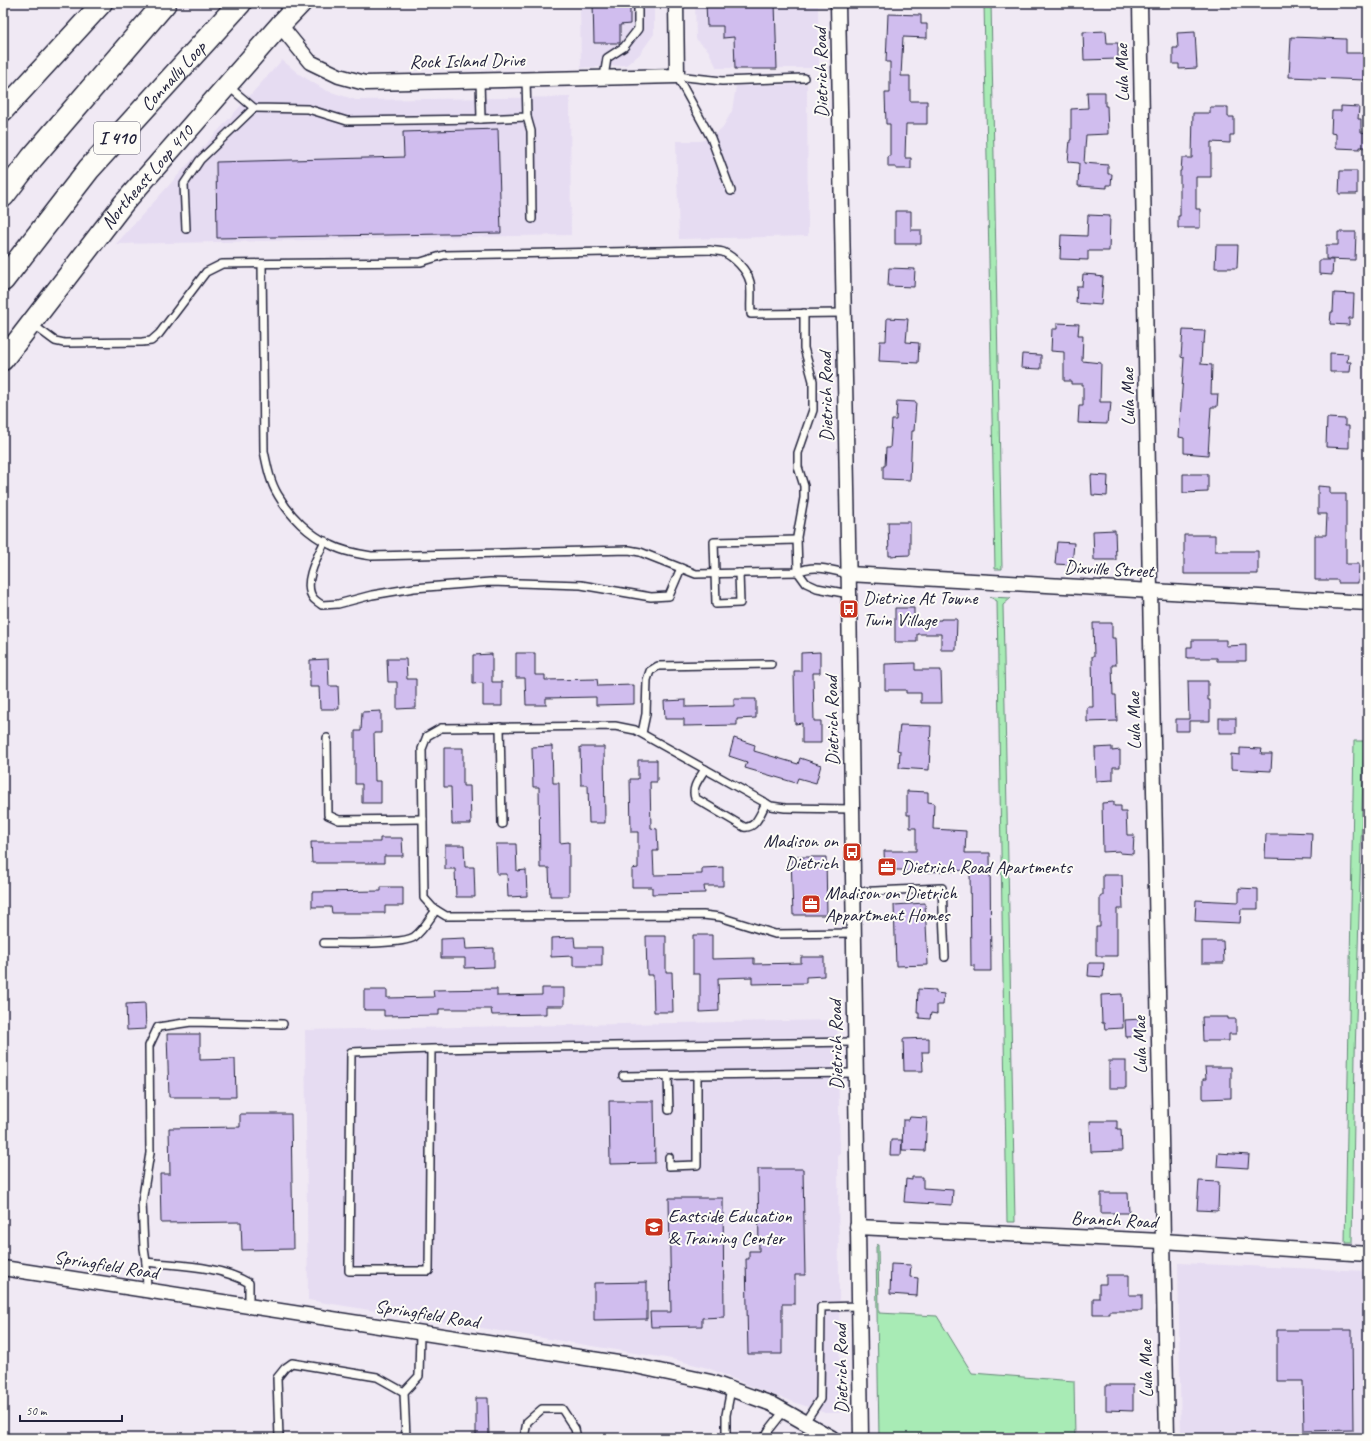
<svg xmlns="http://www.w3.org/2000/svg" width="1371" height="1441" viewBox="0 0 1371 1441" font-family="Caveat,sans-serif">
<style>
.built{fill:#e6dcf2}
.green{fill:#a8ebb5;stroke:#658678}
.building{fill:#d0bdee;stroke:#22223b}
.lines{fill:none;stroke-linecap:round;stroke-linejoin:round}
.lane-casing{stroke:#22223b;stroke-width:10}
.street-casing{stroke:#22223b;stroke-width:17}
.secondary-casing{stroke:#22223b;stroke-width:23}
.highway-casing{stroke:#22223b;stroke-width:25}
.lane{stroke:#fdfcf7;stroke-width:7}
.street{stroke:#fdfcf7;stroke-width:14}
.secondary{stroke:#fdfcf7;stroke-width:20}
.highway{stroke:#fdfcf7;stroke-width:22}
.labels{text-anchor:middle;dominant-baseline:central;stroke-width:4;stroke-linejoin:round;paint-order:stroke}
.shield{fill:#fdfcf7;stroke:#646373;stroke-width:1}
.shield-label{font-size:18px;font-weight:bold;fill:#22223b}
.street-label{font-size:19px;fill:#22223b;stroke:#fdfcf7}
.poi-label{font-size:19px;fill:#22223b;stroke:#fdfcf7;text-anchor:start}
</style>
<rect width="100%" height="100%" fill="#f0e9f4"/>
<filter id="ink" filterUnits="userSpaceOnUse"><feTurbulence type="fractalNoise" baseFrequency=".025" numOctaves="2"/><feDisplacementMap in="SourceGraphic" scale="8" xChannelSelector="R" yChannelSelector="G"/><feConvolveMatrix kernelMatrix="1 2 1 2 8 2 1 2 1" color-interpolation-filters="sRGB"/></filter>
<g filter="url(#ink)">
<g class="built">
<path d="M580 3H654V34L639 55 626 65 581 68Z"/>
<path d="M695 3H818L819 68H717L708 50 696 39Z"/>
<path d="M282 60 299 74 325 90 356 100 570 97 571 235 116 244Z"/>
<path d="M807 84 808 236 679 239 676 141H700L711 138 723 127 732 111 736 86Z"/>
<path d="M837 1020 840 1154 838 1156 840 1413H825L760 1390 708 1368 672 1359 308 1300 305 1030Z"/>
<path d="M1178 1263 1368 1271V1438H1181Z"/>
</g>
<g class="green">
<path d="M984 3H991L1002 569H995Z"/>
<path d="M990 597 1011 598 1003 605 1015 1222H1007L997 601Z"/>
<path d="M1354 741H1364L1355 1055 1352 1243H1345Z"/>
<path d="M878 1244 879 1313 937 1316 972 1373 1074 1381 1075 1438H879L876 1247Z"/>
</g>
<g class="building">
<path d="M593 3H630V24L620 25V43H594Z"/>
<path d="M706 3H775L777 69H735L734 37 723 38V26H707Z"/>
<path d="M888 14 921 15V24H927V38L903 37 901 76H910V101H927V124H906L905 158H911V169H896V167H888V156H890V124H886L885 93H890V62H886Z"/>
<path d="M1106 31 1107 43H1118V59L1084 60 1083 32Z"/>
<path d="M1195 32 1197 68 1179 69V64H1173V48H1178L1177 33Z"/>
<path d="M1291 37 1346 39V53H1366L1365 80 1289 77Z"/>
<path d="M1087 92H1105V106H1107L1108 134 1086 135 1084 163 1108 165V174H1112L1111 185H1107V188L1078 186 1079 163 1068 162 1070 140H1071V109L1088 108Z"/>
<path d="M1341 106 1359 107 1358 119H1361V132L1368 133V147H1360V149L1336 148V134L1331 133 1332 111H1341Z"/>
<path d="M1210 107H1228V117H1234V135H1230V143L1211 142V177H1196V209H1200V228H1178V216H1180V171H1181L1182 158H1192L1193 113H1210Z"/>
<path d="M498 129 501 233 217 238 216 162 404 157 403 132Z"/>
<path d="M1340 171H1357V194H1339Z"/>
<path d="M895 211H911V230H921V244H895Z"/>
<path d="M1088 215 1110 216 1109 251H1088V260L1060 259 1061 235 1087 236Z"/>
<path d="M1338 232H1356L1355 260 1326 259V245H1338Z"/>
<path d="M1216 245H1238L1237 268H1215Z"/>
<path d="M1319 260H1333L1332 275 1319 274Z"/>
<path d="M889 268 915 269 914 287 888 286Z"/>
<path d="M1083 274 1097 275 1096 276 1103 277 1101 305 1076 303 1077 286H1082Z"/>
<path d="M1334 293 1354 294 1353 318H1349V325L1330 324 1331 312H1333Z"/>
<path d="M887 318 908 319 906 342 919 343 918 363 879 361 880 341H886Z"/>
<path d="M1057 323 1079 324 1078 335H1083L1082 361 1101 363 1100 402H1111L1110 413H1108L1107 424 1078 423 1079 406H1083V384H1071V381H1064V352L1051 351 1052 329H1057Z"/>
<path d="M1183 330 1205 331 1204 343H1202L1201 364 1212 365 1211 394H1218L1217 407H1211L1208 455 1184 453V438L1179 437 1184 358 1181 357Z"/>
<path d="M1330 353 1348 354 1347 362H1351L1350 372H1330Z"/>
<path d="M1022 354 1041 355V369L1021 368Z"/>
<path d="M897 401 916 402 914 431H912L910 480 883 479V466H885L886 448H890L892 420H896Z"/>
<path d="M1327 418 1345 419V426H1349V448L1326 447Z"/>
<path d="M1183 474H1208V492L1183 493Z"/>
<path d="M1091 475 1108 476 1107 496 1092 495Z"/>
<path d="M1318 486 1330 487V494H1346V564H1359L1358 583H1338V580H1315V535H1326L1327 514H1318Z"/>
<path d="M888 522H910V555L889 556Z"/>
<path d="M1115 530 1116 560H1094L1093 531Z"/>
<path d="M1184 535H1215V551H1258V574H1184Z"/>
<path d="M1057 542 1074 543 1072 565 1055 564Z"/>
<path d="M895 608H914V621L941 620V619H957L956 650H941V634H917V642H895Z"/>
<path d="M1093 623H1112V638H1115L1116 665H1112L1113 695H1116L1117 721 1087 722V707H1093L1092 656H1094Z"/>
<path d="M1192 640H1226V646L1246 645V661H1217V658H1187V647H1192Z"/>
<path d="M820 652V673H813L814 721H821V743H802V723L795 724 794 671H801V653Z"/>
<path d="M516 653H535V675H545V680L597 679 598 686 634 685V704L596 705V697L546 698V705H526L525 678H516Z"/>
<path d="M492 654V682H502V706H483V683L473 684V655Z"/>
<path d="M328 659 329 686H338L339 709H320L319 687H310V660Z"/>
<path d="M387 659H406L407 679H416V708L397 709V682H388Z"/>
<path d="M915 663V670H941L942 703H921V693H906V690H885V664Z"/>
<path d="M1188 681H1208V700H1210V721H1189V731H1176V719H1189Z"/>
<path d="M734 699H756V718L737 719V725L684 726V719H665L664 701 686 700V707L734 706Z"/>
<path d="M381 711V733H374L375 781H381V803H362V784H355V731H361L362 712Z"/>
<rect x="1219" y="718" width="17" height="15"/>
<path d="M900 725 931 726 929 770 899 768 900 751 897 750Z"/>
<path d="M734 738 755 745 754 751 798 764 800 758 821 765 816 783 798 778 796 783 745 768 747 762 729 756Z"/>
<path d="M552 746 553 783H559L560 843 569 842V896H550L549 868H540L539 787H533L532 747Z"/>
<path d="M580 747H604L605 823H589L588 785H581Z"/>
<path d="M1112 747V751L1120 750V767H1113V780L1096 781 1095 748Z"/>
<path d="M444 748H463V786H470L471 824H452L451 787H444Z"/>
<path d="M1240 748 1262 749 1261 754H1272L1271 771 1231 769V754L1240 755Z"/>
<path d="M638 760H657V782H650L651 828 657 829 658 851H653L654 875 702 874V868L723 867V886H704L705 893 652 894V887H632V869L638 868V832H631L630 779H638Z"/>
<path d="M907 791 928 792V802L934 803 933 829 966 831 965 853H990L991 971H975V966H971L970 870 906 873V870H885L884 851H916V828H910V815H907Z"/>
<path d="M1114 802V806H1121V812H1126L1127 835H1134L1133 854 1120 853V851L1103 852 1102 803Z"/>
<path d="M1287 832 1312 833 1311 859 1265 858 1266 834H1287Z"/>
<path d="M380 838H402L403 856H384V863H312L311 842H380Z"/>
<path d="M496 844H516L517 871 526 870 527 896 508 897 507 874H497Z"/>
<path d="M445 845H464L465 867H474L475 897H456L455 869H445Z"/>
<path d="M791 857H826L827 915H793Z"/>
<path d="M1103 875H1122L1123 909H1117V956H1096V927H1100V896H1103Z"/>
<path d="M381 887H403V906H385V913H332L331 907H312V892L381 891Z"/>
<path d="M1239 888 1258 889V909H1241L1240 923 1195 921 1196 900 1239 902Z"/>
<path d="M925 903 928 965 896 966 894 905Z"/>
<path d="M693 935H712V959L754 958V964L801 963V957H824V976L806 977V983L752 984V977L718 978 719 1011 700 1012V974H693Z"/>
<path d="M646 936H666V972H672L673 1012H654L653 975H647Z"/>
<path d="M574 937 575 947H602V966H573V956L551 957V938Z"/>
<path d="M465 938 466 949 494 948V967L465 968V958H441V939Z"/>
<path d="M1202 941H1223L1224 963H1202Z"/>
<path d="M1089 963H1104L1103 977 1088 976Z"/>
<path d="M542 988H564V1006H546V1014L492 1015 491 1009H439V1015L384 1016V1010H364V990H387V998L434 997 433 990 497 989V996L542 995Z"/>
<path d="M918 989 936 990V993L944 994 943 1005H937V1014L931 1013 930 1019 919 1018V1013H917Z"/>
<path d="M1122 994 1123 1028 1105 1029 1104 1023H1102L1101 995Z"/>
<path d="M145 1003 146 1029 127 1030 126 1004Z"/>
<path d="M1202 1017H1228V1019H1236V1034H1229V1041H1203Z"/>
<path d="M1141 1019 1142 1036 1126 1037 1125 1020Z"/>
<path d="M167 1034H200V1060L235 1059 236 1097H169Z"/>
<path d="M929 1038V1052H922L923 1071H904L903 1039Z"/>
<rect x="1109" y="1061" width="17" height="27"/>
<path d="M1205 1067H1231V1098L1203 1099V1079H1206Z"/>
<path d="M609 1101H654L655 1163 610 1164Z"/>
<path d="M240 1114H291L293 1249 242 1250 241 1222 161 1223 160 1174H170L169 1128 240 1127Z"/>
<path d="M910 1117 927 1118 925 1151 902 1150 903 1120H909Z"/>
<path d="M1090 1121H1117V1129H1121L1122 1151 1091 1152Z"/>
<path d="M891 1140H902L901 1155H890Z"/>
<path d="M1218 1153 1249 1155 1248 1168 1217 1166Z"/>
<path d="M758 1169H803L805 1275H795V1304H782V1354H748L746 1259H749V1251H759Z"/>
<path d="M912 1177H923V1188L953 1190 952 1205 904 1202 906 1179 912 1180Z"/>
<path d="M1199 1181 1219 1182 1218 1211 1197 1210Z"/>
<path d="M1101 1193H1128L1129 1213H1101Z"/>
<path d="M669 1198H723L724 1317 702 1318V1326L651 1327 650 1312H671Z"/>
<path d="M891 1264 911 1265 910 1277 918 1278 917 1296 890 1294Z"/>
<path d="M1106 1275H1129V1295H1142V1311H1109V1314H1093V1298H1099V1284H1106Z"/>
<path d="M647 1282V1319L594 1320V1283Z"/>
<path d="M1277 1330H1352L1353 1430 1304 1431 1303 1381H1277Z"/>
<path d="M1106 1385H1133V1411L1106 1410Z"/>
<path d="M476 1398H488L489 1438H476Z"/>
</g>
<g class="lines">
<defs>
<g id="lane">
<path d="M677 76 711 138 731 191"/>
<path d="M677 76 722 81 804 78"/>
<path d="M604 77 607 58 624 47 638 29V3"/>
<path d="M228 86 254 108 308 109 347 121 481 119 480 80"/>
<path d="M527 117 531 131 532 219"/>
<path d="M481 119 527 117 526 79"/>
<path d="M186 229 184 184 200 160 254 108"/>
<path d="M262 264 264 451C267 466 270 482 278 495 290 516 309 535 331 545 344 552 359 554 372 556L629 550 640 552 696 574 798 572C814 564 832 570 848 574"/>
<path d="M804 313V348L813 381V410L798 453V467L804 486V498L797 537 798 572 806 583 817 588 849 594"/>
<path d="M32 324 55 341 64 343 142 342 151 341 159 334 206 272 222 264 421 262 444 255 710 250C714 251 719 251 723 252 734 257 747 270 750 282 752 292 750 304 751 314L844 313"/>
<path d="M325 541C318 555 301 585 314 599 316 601 319 603 322 605L338 604 372 595 414 588 490 582 581 585 651 597 669 596 681 568"/>
<path d="M739 573 740 603 716 604 714 542 797 540"/>
<path d="M500 727 502 824"/>
<path d="M642 733 646 714 647 680 650 671 658 666 771 664"/>
<path d="M327 738 328 815 339 820 423 819"/>
<path d="M705 769C700 778 691 787 695 798L744 827C756 829 761 812 766 803"/>
<path d="M852 809 785 808 771 806 635 730 615 726 441 728 427 736 422 749 424 898 433 908 446 916 703 915 720 917 775 934 853 933"/>
<path d="M853 892 942 888 945 957"/>
<path d="M324 943C342 943 401 945 414 937 423 931 430 918 436 910"/>
<path d="M431 1049 351 1052 349 1271H429L431 1049 855 1042"/>
<path d="M623 1076 855 1073"/>
<path d="M668 1076 669 1110"/>
<path d="M669 1157V1166L697 1165V1075"/>
<path d="M146 1262C181 1266 218 1265 249 1283V1306"/>
<path d="M147 1290 146 1262 144 1248 142 1202 150 1153 149 1046 158 1027 191 1022 283 1024"/>
<path d="M805 1422 820 1399 821 1307 859 1306"/>
<path d="M279 1438 277 1378 285 1368 292 1363 377 1377 404 1392"/>
<path d="M406 1438 404 1392 419 1376 420 1332"/>
<path d="M524 1438 527 1422 542 1409H562L575 1429 577 1438"/>
<path d="M726 1438V1415L731 1389"/>
<path d="M764 1438 769 1430 784 1411"/>
</g>
<g id="street">
<path d="M838 3 849 594 861 1438"/>
<path d="M1140 3 1150 591 1167 1438"/>
<path d="M280 25 310 62 339 76 365 83 677 76 676 3"/>
<path d="M848 574 1368 603"/>
<path d="M857 1227 1162 1241 1368 1254"/>
<path d="M3 1268 631 1365 711 1382 772 1404 832 1438"/>
</g>
<g id="secondary">
<path d="M3 111 102 3"/>
<path id="s1" d="M3 360 123 204 280 25 301 3"/>
</g>
<g id="highway">
<path d="M3 196 32 158 165 3"/>
<path id="s2" d="M3 280 89 169 240 3"/>
</g>
</defs>
<use href="#lane" class="lane-casing"/>
<use href="#street" class="street-casing"/>
<use href="#secondary" class="secondary-casing"/>
<use href="#highway" class="highway-casing"/>
<use href="#lane" class="lane"/>
<use href="#street" class="street"/>
<use href="#secondary" class="secondary"/>
<use href="#highway" class="highway"/>
</g>
</g>
<defs>
<symbol id="bus-square" viewBox="-11 -11 22 22"><rect x="-9" y="-9" width="18" height="18" rx="4" fill="#c8321e" stroke="#fdfcf7"/><path d="M-5-6H5V4H4V6H2V4H-2V6H-4V4H-5ZM-3.5-4V0h7V-4ZM-3.5 1.2v1.5H-2V1.2ZM2 1.2v1.5H3.5V1.2Z" fill="#fff"/></symbol>
<symbol id="office-square" viewBox="-11 -11 22 22"><rect x="-9" y="-9" width="18" height="18" rx="4" fill="#c8321e" stroke="#fdfcf7"/><path d="M-6-3h4V-5.5h4V-3h4V5H-6ZM-1-4.5V-3h2v-1.5ZM-6 0V1H6V0Z" fill="#fff"/></symbol>
<symbol id="university-square" viewBox="-11 -11 22 22"><rect x="-9" y="-9" width="18" height="18" rx="4" fill="#c8321e" stroke="#fdfcf7"/><path d="M0-5L7-2L0 1L-7-2ZM-4 1L0 2.5L4 1V4Q0 6-4 4Z" fill="#fff"/></symbol>
</defs>
<g fill-rule="evenodd">
<use href="#bus-square" x="838" y="598" width="22" height="22"/>
<use href="#bus-square" x="841" y="841" width="22" height="22"/>
<use href="#office-square" x="876" y="856" width="22" height="22"/>
<use href="#office-square" x="800" y="893" width="22" height="22"/>
<use href="#university-square" x="643" y="1216" width="22" height="22"/>
</g>
<g class="labels">
<rect class="shield" x="94" y="122" width="46" height="32" rx="3"/>
<g class="shield-label">
<text x="117" y="138">I 410</text>
</g>
<g class="street-label">
<text transform="translate(467 61) rotate(-1)">Rock Island Drive</text>
<text transform="translate(821 73) rotate(-91)">Dietrich Road</text>
<text transform="translate(1122 73) rotate(-91)">Lula Mae</text>
<text stroke="none"><textPath href="#s2" startOffset="266">Connally Loop</textPath></text>
<text stroke="none"><textPath href="#s1" startOffset="233">Northeast Loop 410</textPath></text>
<text transform="translate(826 397) rotate(-91)">Dietrich Road</text>
<text transform="translate(1128 397) rotate(-91)">Lula Mae</text>
<text transform="translate(1109 569) rotate(3)">Dixville Street</text>
<text transform="translate(832 721) rotate(-91)">Dietrich Road</text>
<text transform="translate(1134 721) rotate(-91)">Lula Mae</text>
<text transform="translate(836 1045) rotate(-91)">Dietrich Road</text>
<text transform="translate(1140 1045) rotate(-91)">Lula Mae</text>
<text transform="translate(1114 1220) rotate(3)">Branch Road</text>
<text transform="translate(106 1265) rotate(9)">Springfield Road</text>
<text transform="translate(427 1314) rotate(9)">Springfield Road</text>
<text transform="translate(841 1369) rotate(-91)">Dietrich Road</text>
<text transform="translate(1146 1369) rotate(-91)">Lula Mae</text>
</g>
<g class="poi-label">
<text x="863" y="598">Dietrice At Towne<tspan x="863" dy="22">Twin Village</tspan></text>
<text x="838" y="841" text-anchor="end">Madison on<tspan x="838" dy="22">Dietrich</tspan></text>
<text x="901" y="867">Dietrich Road Apartments</text>
<text x="825" y="893">Madison on Dietrich<tspan x="825" dy="22">Appartment Homes</tspan></text>
<text x="668" y="1216">Eastside Education<tspan x="668" dy="22">&amp; Training Center</tspan></text>
</g>
</g>
<rect width="1371" height="1441" fill="none" stroke="#fdfcf7" stroke-width="16"/>
<rect x="8" y="8" width="1355" height="1425" fill="none" stroke="#22223b" stroke-width="1.5" filter="url(#ink)"/>
<path d="M20 1415v6h102v-6" fill="none" stroke="#22223b" stroke-width="2"/>
<text x="26" y="1415" font-size="12" fill="#22223b" stroke="#fdfcf7" stroke-width="3" paint-order="stroke">50 m</text>
</svg>
